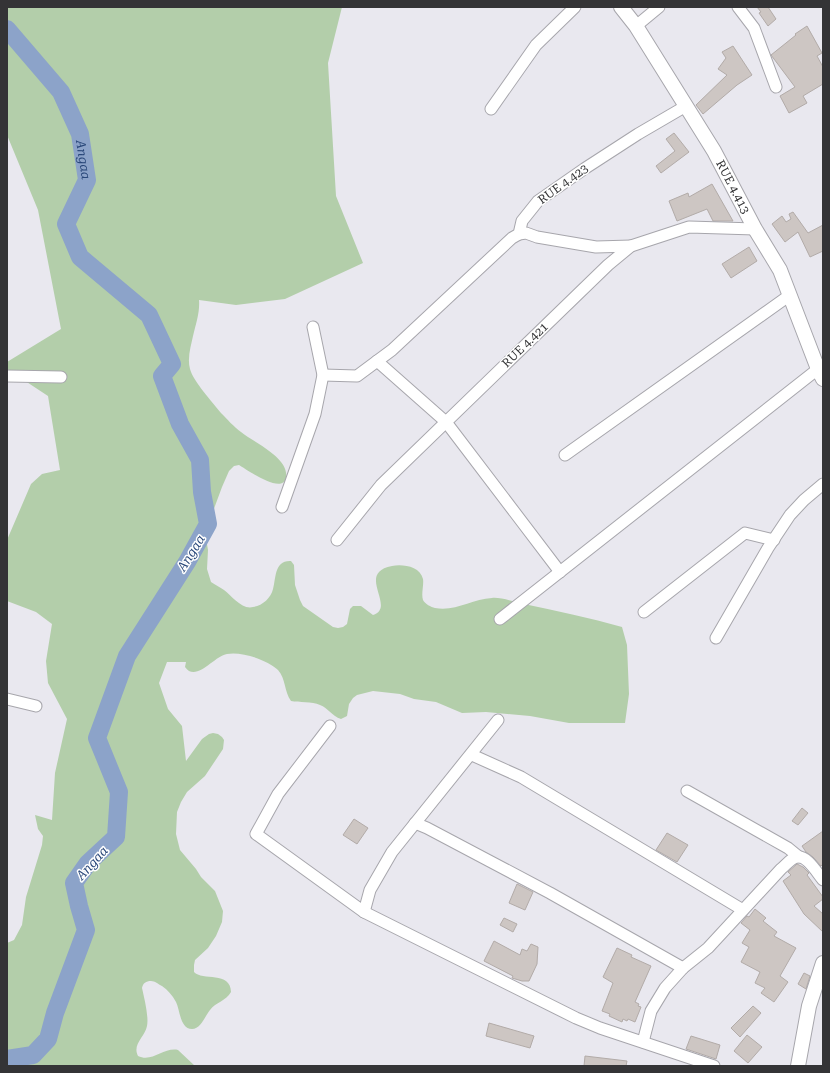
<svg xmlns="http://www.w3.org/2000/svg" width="830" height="1073" viewBox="0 0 830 1073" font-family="'Roboto Serif',serif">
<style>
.green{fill:#b3ceaa}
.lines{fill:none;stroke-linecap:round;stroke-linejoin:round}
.river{stroke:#8ca3c9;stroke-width:18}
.building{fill:#cdc6c3;stroke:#b2aba8}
.minor-casing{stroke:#a7a6ac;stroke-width:13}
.tertiary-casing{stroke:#a7a6ac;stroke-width:16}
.minor{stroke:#fff;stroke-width:11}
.tertiary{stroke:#fff;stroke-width:14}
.labels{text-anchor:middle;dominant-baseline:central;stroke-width:3;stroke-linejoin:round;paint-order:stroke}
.street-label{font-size:12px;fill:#343436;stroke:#fff}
.water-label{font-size:13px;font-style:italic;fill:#2a487a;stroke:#fff}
</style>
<rect width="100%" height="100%" fill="#e9e8ef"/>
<path class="green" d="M7 7H342L328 63 336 196 363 263 285 299 236 305 199 300C200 312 196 324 193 336 191 346 187 358 190 369 193 381 213 403 221 413 227 419 234 427 241 432 253 442 290 458 286 478 282 495 246 469 239 465L234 466 229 471 222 487 205 533 208 550 207 569 211 582C215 585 220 587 224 590 232 596 242 610 253 607 262 606 271 598 273 589 276 579 274 560 291 561L294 565 295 585 300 600 303 606 333 627 338 628 343 627 347 624 350 609 353 606H361L373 615C397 607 355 573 392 566 402 564 420 566 423 579 424 585 421 594 423 600 425 604 431 607 435 608 455 612 472 599 492 598 500 597 515 602 524 604 557 611 590 618 622 627L627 645 629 694 625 723H569L530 716 486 712 462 713 436 702 414 699 400 694 373 691 357 695 353 698 349 704 347 716 341 719C332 716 328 708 320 705 312 701 299 703 291 701 284 691 286 679 278 670 268 660 241 651 227 654 214 656 196 683 185 667L186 662H167L159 683 168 709 182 726 186 761 202 739 209 734 213 733 218 734 222 737 224 740 223 749 205 776 187 792 181 802 177 812 176 834 180 850 196 869 201 877 215 891 223 911 222 922 216 936 208 948 195 960 194 965V972C202 981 231 971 231 992 226 1001 216 1002 210 1010 205 1016 201 1029 192 1029 180 1029 180 1010 176 1002 172 995 168 990 162 986 158 984 155 981 151 981 146 981 143 983 142 988 144 997 149 1017 147 1026 145 1037 132 1044 138 1056 152 1063 164 1047 178 1050L195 1066H7V943L14 940 22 925 26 897 42 845 43 836 38 829 35 815 52 820 55 773 67 719 48 683 46 661 52 624 36 612 7 601V540L31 484 42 474 60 470 48 396 7 369V362L61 329 38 210 7 135Z"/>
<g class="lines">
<path class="river" id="s1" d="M7 29 61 92 80 134 87 180 66 224 80 257 149 315 172 364 162 376 180 424 200 460 202 492 208 524 187 562 127 656 97 738 119 792 116 837 88 863 74 883 79 906 86 930 55 1013 48 1039 33 1055 7 1059"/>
</g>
<g class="building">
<path d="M757 7H768L776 19 768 26 759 13 761 12Z"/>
<path d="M807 26 822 53 817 56 823 67V84L803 96 807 103 789 113 780 96 795 87 771 55 796 35 795 34Z"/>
<path d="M733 46 752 75 737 85 703 114 696 105 727 75 718 69 726 58 722 52Z"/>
<path d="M674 133 689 152 661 173 656 166 675 151 666 139Z"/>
<path d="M712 184 733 221H713L707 209 677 221 669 201 688 193 689 197Z"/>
<path d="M793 212 808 233 823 225V251L810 257 798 232 785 242 772 224 782 216 786 222 791 219 789 214Z"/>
<path d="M749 247 757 261 731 278 722 264Z"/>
<path d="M802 808 808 813 798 825 792 821Z"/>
<path d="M354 819 368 828 357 844 343 835Z"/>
<path d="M823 831V864L821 866 813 857 806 852 802 846Z"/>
<path d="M667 833 688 845 677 862 656 850Z"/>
<path d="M797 864 803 867 809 873 807 875 823 897V899L814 906 823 914V932L804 914 783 881 791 875 788 872Z"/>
<path d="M517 884 533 892 525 910 509 903Z"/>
<path d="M755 909 766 918 763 921 777 932 774 936 796 948 780 976 788 982 774 1002 761 993 765 988 755 983 760 972 741 962 749 947 742 943 750 930 741 923 747 916 749 917Z"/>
<path d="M504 918 517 924 513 932 500 925Z"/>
<path d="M494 941 520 955 522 949 527 951 531 944 538 947 537 964 529 981H522L512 978 513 976 484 961Z"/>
<path d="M617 948 632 955 631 957 651 966 635 1002 639 1004 638 1006 641 1007 635 1022 628 1019 627 1021 623 1019 622 1022 609 1016 610 1014 602 1011 613 983 603 977Z"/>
<path d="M804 973 810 976 806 989 798 984Z"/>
<path d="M753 1006 761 1013 740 1037 731 1028Z"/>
<path d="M489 1023 534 1036 530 1048 486 1036Z"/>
<path d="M747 1035 762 1047 748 1063 734 1051Z"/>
<path d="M691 1036 720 1045 716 1059 686 1049Z"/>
<path d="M585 1056 627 1061 626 1066H584Z"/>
</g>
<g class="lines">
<defs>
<g id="minor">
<path d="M738 7 754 28 776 87"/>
<path d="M636 26 659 7"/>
<path d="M491 109 536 45 575 7"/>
<path d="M519 234 526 233 537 237 596 247 631 246"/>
<path d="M377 361 446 422 560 572"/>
<path d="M323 375 357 376 392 350 512 238 519 234 522 221 538 201 584 169 638 134 686 106"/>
<path d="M7 376 61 377"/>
<path d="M565 455 790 295"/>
<path d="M282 507 315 414 323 375 313 327"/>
<path d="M337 540 381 485 608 265 631 246 689 227 755 229"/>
<path d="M644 612 745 533 774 540"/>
<path d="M500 619 823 365"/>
<path d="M716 638 768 548 790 515 804 500 823 484"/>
<path d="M7 699 36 706"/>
<path d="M330 726 278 794 256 834 364 912 576 1018 600 1028 714 1066"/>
<path d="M472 755 521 777 743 910"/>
<path d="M687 791 788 848 799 857"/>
<path d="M415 823 427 828 550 893 683 968"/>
<path d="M364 912 370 890 392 852 498 720"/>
<path d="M643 1042 651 1011 665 988 683 968 708 948 781 869C786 865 791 858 797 857 807 855 817 873 823 880"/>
</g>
<g id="tertiary">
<path id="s2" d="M621 7 636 26 714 151 755 229 780 270 818 369 823 379"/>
<path d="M798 1066 809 1006 823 963"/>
</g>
</defs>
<use href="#minor" class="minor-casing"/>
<use href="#tertiary" class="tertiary-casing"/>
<use href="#minor" class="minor"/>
<use href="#tertiary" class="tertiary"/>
</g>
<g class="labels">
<g class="street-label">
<text transform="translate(563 184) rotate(-36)">RUE 4.423</text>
<text stroke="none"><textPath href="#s2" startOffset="212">RUE 4.413</textPath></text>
<text transform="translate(525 345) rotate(-44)">RUE 4.421</text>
</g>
<g class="water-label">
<text stroke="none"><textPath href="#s1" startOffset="155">Angaa</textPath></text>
<text transform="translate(191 553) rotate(-58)">Angaa</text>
<text transform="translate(92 863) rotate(-48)">Angaa</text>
</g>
</g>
<rect width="830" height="1073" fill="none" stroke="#343436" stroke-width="16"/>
</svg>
